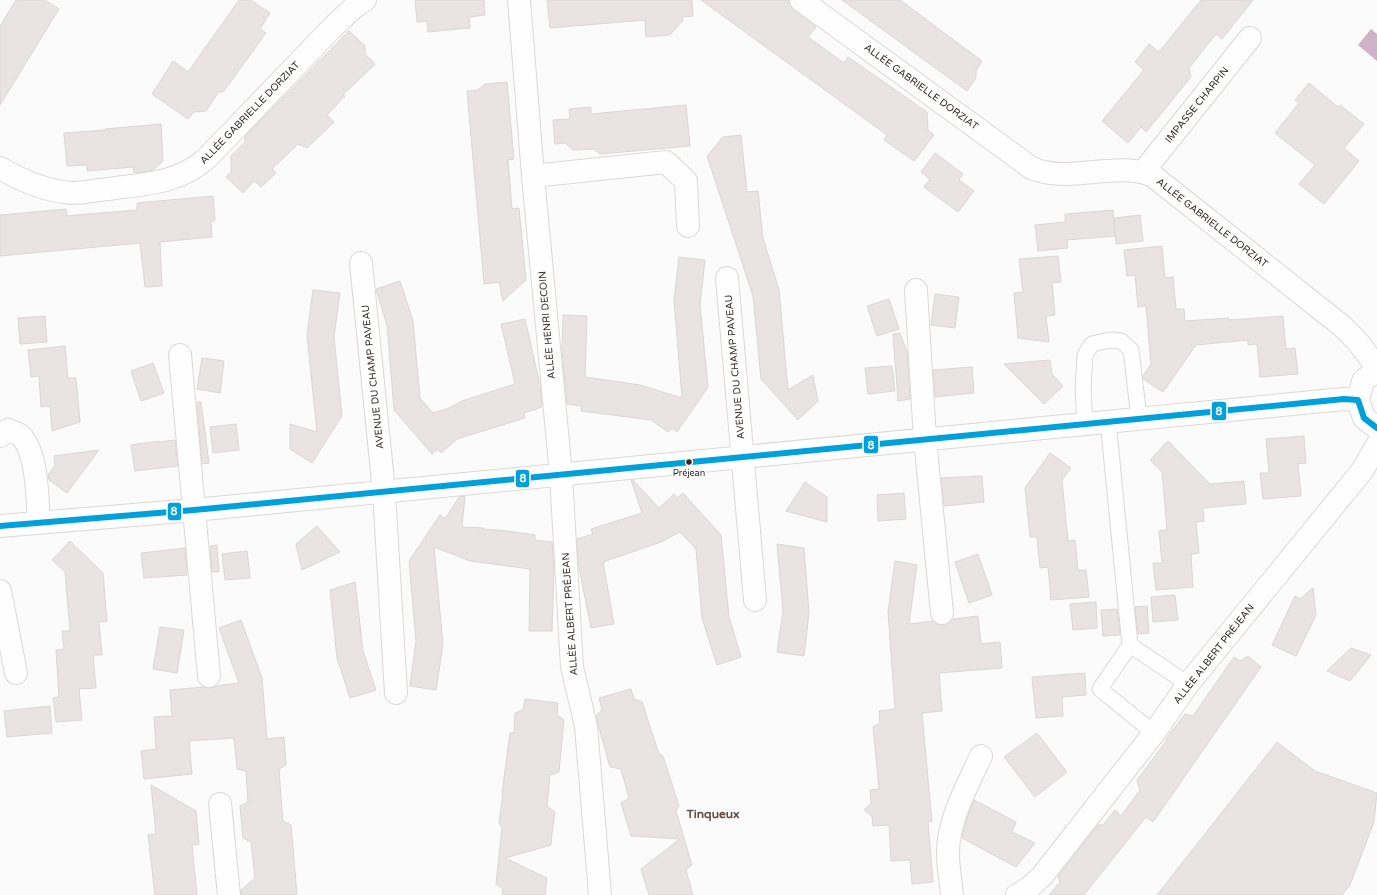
<svg xmlns="http://www.w3.org/2000/svg" width="1377" height="895" viewBox="0 0 1377 895" font-family="'Varela Round',sans-serif">
<style>
.water{fill:#ceb2c6}
.building{fill:#e9e3e4;stroke:#dcd6d7}
.lines{fill:none;stroke-linecap:round;stroke-linejoin:round}
.lane-casing{stroke:#ddd8d6;stroke-width:17}
.street-casing{stroke:#ddd8d6;stroke-width:24}
.lane{stroke:#fefefe;stroke-width:15}
.street{stroke:#fefefe;stroke-width:22}
.bus-1-casing{stroke:#fff;stroke-width:9}
.bus-1{stroke:#00a1db;stroke-width:6}
.bus-dot{fill:#312724;stroke:#fff;stroke-width:1.5}
.labels{text-anchor:middle;dominant-baseline:central;stroke-width:3;stroke-linejoin:round;paint-order:stroke}
.bus-label{font-size:9px;fill:#312724;stroke:#fff}
.street-label{font-size:10px;fill:#312724;stroke:#fff}
.quarter-label{font-size:12px;font-weight:bold;fill:#634c46;stroke:#fff}
.line-badge{stroke:#fff;stroke-width:1.5}
.badge-label{font-size:11px;text-anchor:middle;font-weight:bold;fill:#fff}
</style>
<rect width="100%" height="100%" fill="#fbfbfb"/>
<path class="water" d="M1371 29 1377 34V61L1358 45Z"/>
<g class="building">
<path d="M16 0H45L59 9 0 105V26Z"/>
<path d="M239 0H250L270 13 260 29 266 33 224 91 218 93 206 111 194 112 188 119 152 94 173 61 188 72Z"/>
<path d="M415 0H484L485 15 469 17 470 28 428 32 427 21 417 22Z"/>
<path d="M547 0H692L693 16 682 17 683 20 670 35 646 37 645 20 550 28Z"/>
<path d="M701 0H789L790 5 793 10 816 27 808 37 844 63 848 57 927 112 928 130 934 135 914 161 884 140 887 135Z"/>
<path d="M842 0H900L982 61 976 71V78L967 91Z"/>
<path d="M1201 0H1253L1222 39 1216 34 1189 68 1191 77 1146 132 1141 127 1128 143 1102 121 1144 70 1135 62 1149 44 1159 52Z"/>
<path d="M349 31 365 46V54L375 64 343 95 345 96 327 115 334 122 307 148 298 144 272 169 276 173 261 187 254 181 243 193 226 177 231 172V156L245 142V136Z"/>
<path d="M507 82 514 159 508 160 512 209 519 208 526 280 503 301 499 282 484 284 467 91 478 90 485 84Z"/>
<path d="M1309 83 1338 107 1340 105 1364 124 1344 148 1359 161 1324 204 1299 184 1315 165 1275 133 1299 103 1295 100Z"/>
<path d="M686 105 690 146 600 154 594 149 573 150 565 143 555 144 553 120 570 119 569 109 591 107V114Z"/>
<path d="M161 124 163 161 153 170 134 173 133 167 87 171V165L67 166 64 133 105 130V129Z"/>
<path d="M741 135 747 192 758 191 763 238 779 290 788 390 813 375 818 401 798 420 761 379 753 296 707 156 723 137Z"/>
<path d="M935 153 963 174 959 180 974 191 958 212 924 187 930 179 921 172Z"/>
<path d="M213 196 215 220 211 223 212 237 160 242 162 286 145 287 140 243 0 256V215L66 209 67 216 87 214 137 210V203Z"/>
<path d="M1113 210 1115 236 1067 240 1068 248 1038 251 1035 225 1065 222V214Z"/>
<path d="M1140 215 1143 241 1116 244 1114 218Z"/>
<path d="M1162 246 1165 278 1173 277 1176 309H1184L1185 321 1229 318V320L1283 316 1286 349 1295 348 1298 374 1260 377 1257 344 1248 345V340L1196 345 1163 392 1143 379V376L1151 364 1146 306 1138 307 1135 275 1127 276 1124 250Z"/>
<path d="M1058 256 1061 282 1052 283 1055 315 1046 316 1049 342 1018 338 1014 293 1023 292 1019 259Z"/>
<path d="M679 257 705 260 700 305 708 387 677 432 672 428 668 432 651 420 581 411 582 406 567 404 562 350 563 315 587 316 585 377 640 385 682 398 674 300Z"/>
<path d="M400 281 413 321 420 398 433 413 449 408 462 401 515 384 501 324 525 319 540 385 542 407 524 413 525 418 457 439 441 453 438 449 432 454 394 410 387 325 376 289Z"/>
<path d="M313 290 340 293 334 337 342 416 312 463 290 449V424L317 432 307 335Z"/>
<path d="M935 294 959 297 955 328 931 325Z"/>
<path d="M889 299 899 329 877 336 867 306Z"/>
<path d="M45 316 47 342 20 344 18 318Z"/>
<path d="M900 333 907 352 910 399 898 401 893 334Z"/>
<path d="M65 346 68 378H76L80 422 52 431 50 406 41 407 39 376 31 377 28 350Z"/>
<path d="M202 358 224 361 220 393 197 389Z"/>
<path d="M1050 360 1052 374 1063 386 1044 404 1004 364Z"/>
<path d="M153 363 164 393 141 401 131 371Z"/>
<path d="M892 366 895 391 868 394 865 368Z"/>
<path d="M972 367 974 393 935 397 933 370Z"/>
<path d="M197 402H201L209 463 202 464Z"/>
<path d="M236 424 239 450 213 453 210 427Z"/>
<path d="M1304 436 1306 463 1298 464 1301 496 1263 499 1260 473H1269L1266 439Z"/>
<path d="M175 440 178 466 135 471 131 445 159 441V442Z"/>
<path d="M1168 441 1210 484 1244 481 1246 504 1203 508 1204 521 1196 522 1199 553 1191 554 1193 587 1156 590 1153 563H1162L1159 531 1167 530 1162 472 1150 460Z"/>
<path d="M99 450 67 493 49 480 48 475 55 465 54 456Z"/>
<path d="M1050 453 1071 468 1062 480 1068 541 1075 540 1078 570H1086L1089 597 1051 600 1048 567 1040 568 1037 537H1030L1025 488Z"/>
<path d="M982 476 984 502 944 506 941 478Z"/>
<path d="M631 480H633L659 508 674 494 677 498 683 493 721 535 729 617 741 657 717 665 702 618 696 549 680 532 661 542 603 562 614 624 591 628 578 562 577 539 593 534 591 529 642 513Z"/>
<path d="M805 482 827 497V522L786 511Z"/>
<path d="M904 493 906 519 878 521 877 495Z"/>
<path d="M465 496 462 527 483 528V529L508 531 535 535V540L552 542 554 569 552 631H529L530 569 470 561 434 547 443 645 436 690 410 686 416 641 409 561 440 515 445 519 459 497Z"/>
<path d="M317 526 340 552 302 570 296 544Z"/>
<path d="M70 541 103 573 107 621 99 622 102 655H93L96 688 79 689 82 720 56 722 53 698 59 697 56 650 64 649 62 631H70L65 572 52 560Z"/>
<path d="M777 544 804 548 809 613 804 656 777 652 783 611Z"/>
<path d="M217 545 219 572H212L210 546Z"/>
<path d="M185 548 187 575 144 578 141 553Z"/>
<path d="M247 551 250 578 225 580 222 554Z"/>
<path d="M978 554 992 595 969 603 955 562Z"/>
<path d="M895 561 917 565 909 624 933 621 937 624 944 625 949 623 953 619 978 616 981 644 1000 642 1002 668 939 673 942 711 922 713 932 822 928 821 933 882 912 884 910 860 891 861 889 825 873 826 872 816 864 810 871 803 870 790 879 789 873 727 880 723 879 711 895 709 888 612Z"/>
<path d="M355 582 363 651 376 690 350 698 337 658 330 590Z"/>
<path d="M1313 588 1316 615 1296 656 1272 645 1295 596 1300 599Z"/>
<path d="M1175 595 1178 620 1153 622 1151 597Z"/>
<path d="M1096 602 1097 628 1073 630 1070 604Z"/>
<path d="M1147 606 1149 633 1138 634 1135 607Z"/>
<path d="M1117 609 1120 635 1103 636 1101 610Z"/>
<path d="M241 620 262 678 267 739 284 737 286 765 279 769 281 798 283 821 291 825 297 895H241V890L255 878 251 842 243 838 240 806 248 802 246 771 237 769 234 738 189 741 192 774 144 779 141 751 156 749 154 717 172 716 170 690 204 687 211 688 222 685 239 683 219 628Z"/>
<path d="M160 627 184 630 177 673 153 669Z"/>
<path d="M1351 648 1371 655 1350 681 1327 671Z"/>
<path d="M1248 656 1261 667 1153 822 1146 817 1084 895H1049L1060 882 1058 876 1098 825H1103L1115 810 1121 816 1140 790 1137 780 1167 740 1166 739 1185 714 1193 716 1234 657 1240 661Z"/>
<path d="M1085 673 1086 695 1062 697 1063 716 1036 718 1032 677Z"/>
<path d="M631 689 634 699 642 702 659 754 663 756 679 806 676 811 692 865 686 870 693 895H649L641 869 680 839 631 836 621 803 629 798 621 769 610 767 599 728 596 716 602 710 599 698Z"/>
<path d="M525 699 558 703 557 715 564 720 559 772 550 775 547 806 555 812 552 833 551 845 505 858 547 878 545 895H502L503 889 496 884 502 828 499 823 503 793H502L510 733H514L515 713 523 710Z"/>
<path d="M50 706 52 733 7 737 4 711Z"/>
<path d="M1037 733 1067 772 1035 797 1004 757Z"/>
<path d="M1277 742 1315 771 1377 793 1374 822 1350 885 1342 895H1157Z"/>
<path d="M151 785 196 811 199 844 192 845 197 895H155L148 835 156 834Z"/>
<path d="M974 800 1016 822 1012 832 1035 843 1016 867 962 838 966 821Z"/>
</g>
<g class="lines">
<defs>
<g id="lane">
<path d="M1108 421 1130 645"/>
<path d="M1085 424 1083 389 1085 355 1092 344 1110 340 1121 341 1131 350 1139 418"/>
<path d="M1154 733 1100 689 1130 645 1188 684"/>
</g>
<g id="street">
<path d="M519 0 533 176 561 475 572 667 586 726 600 895"/>
<path d="M801 0 1026 164C1030 167 1035 170 1040 171 1076 181 1121 161 1153 176L1342 326 1358 342 1377 368"/>
<path d="M0 168C22 181 45 191 72 193 83 193 96 190 108 189 144 184 177 184 206 159L332 28 353 8 365 0"/>
<path d="M1143 172 1250 38"/>
<path d="M533 176 666 162 686 181 688 226"/>
<path d="M361 263 384 492 396 693"/>
<path d="M727 278 755 600"/>
<path d="M916 290 925 439 942 613"/>
<path d="M180 355 209 676"/>
<path d="M1377 370 1363 381 1358 400 1364 418 1377 428"/>
<path d="M0 436 8 430C12 432 19 433 22 437 38 456 37 498 39 522"/>
<path d="M0 526 194 510 1344 399 1358 400"/>
<path d="M0 591 16 673"/>
<path d="M220 804 229 895"/>
<path d="M952 895C951 882 948 868 948 855 947 822 967 786 981 756"/>
<path d="M1017 895 1029 888 1042 876 1154 733 1188 684 1362 471 1377 445"/>
</g>
</defs>
<use href="#lane" class="lane-casing"/>
<use href="#street" class="street-casing"/>
<use href="#lane" class="lane"/>
<use href="#street" class="street"/>
<defs>
<path id="bus-1" d="M0 526 194 510 1344 399 1358 400 1364 418 1377 428"/>
</defs>
<use href="#bus-1" class="bus-1-casing"/>
<use href="#bus-1" class="bus-1"/>
</g>
<circle class="bus-dot" cx="689" cy="462" r="3.5"/>
<g class="labels">
<g class="bus-label">
<text x="689" y="473">Préjean</text>
</g>
<g class="street-label">
<text transform="translate(921 87) rotate(36)">ALLÉE GABRIELLE DORZIAT</text>
<text transform="translate(1197 105) rotate(-51)">IMPASSE CHARPIN</text>
<text transform="translate(250 113) rotate(-46)">ALLÉE GABRIELLE DORZIAT</text>
<text transform="translate(1212 223) rotate(38)">ALLÉE GABRIELLE DORZIAT</text>
<text transform="translate(547 325) rotate(-95)">ALLÉE HENRI DECOIN</text>
<text transform="translate(735 367) rotate(-95)">AVENUE DU CHAMP PAVEAU</text>
<text transform="translate(373 377) rotate(-96)">AVENUE DU CHAMP PAVEAU</text>
<text transform="translate(570 614) rotate(-94)">ALLÉE ALBERT PRÉJEAN</text>
<text transform="translate(1214 654) rotate(-52)">ALLÉE ALBERT PRÉJEAN</text>
</g>
<g class="quarter-label">
<text x="713" y="814">Tinqueux</text>
</g>
</g>
<g class="line-badge">
<rect x="1211" y="401" width="16" height="20" rx="4" fill="#00a1db"/>
<rect x="863" y="435" width="16" height="19" rx="4" fill="#00a1db"/>
<rect x="515" y="469" width="15" height="19" rx="4" fill="#00a1db"/>
<rect x="167" y="502" width="15" height="19" rx="4" fill="#00a1db"/>
</g>
<g class="badge-label">
<text x="1219" y="415">8</text>
<text x="871" y="449">8</text>
<text x="523" y="482">8</text>
<text x="174" y="515">8</text>
</g>
</svg>
